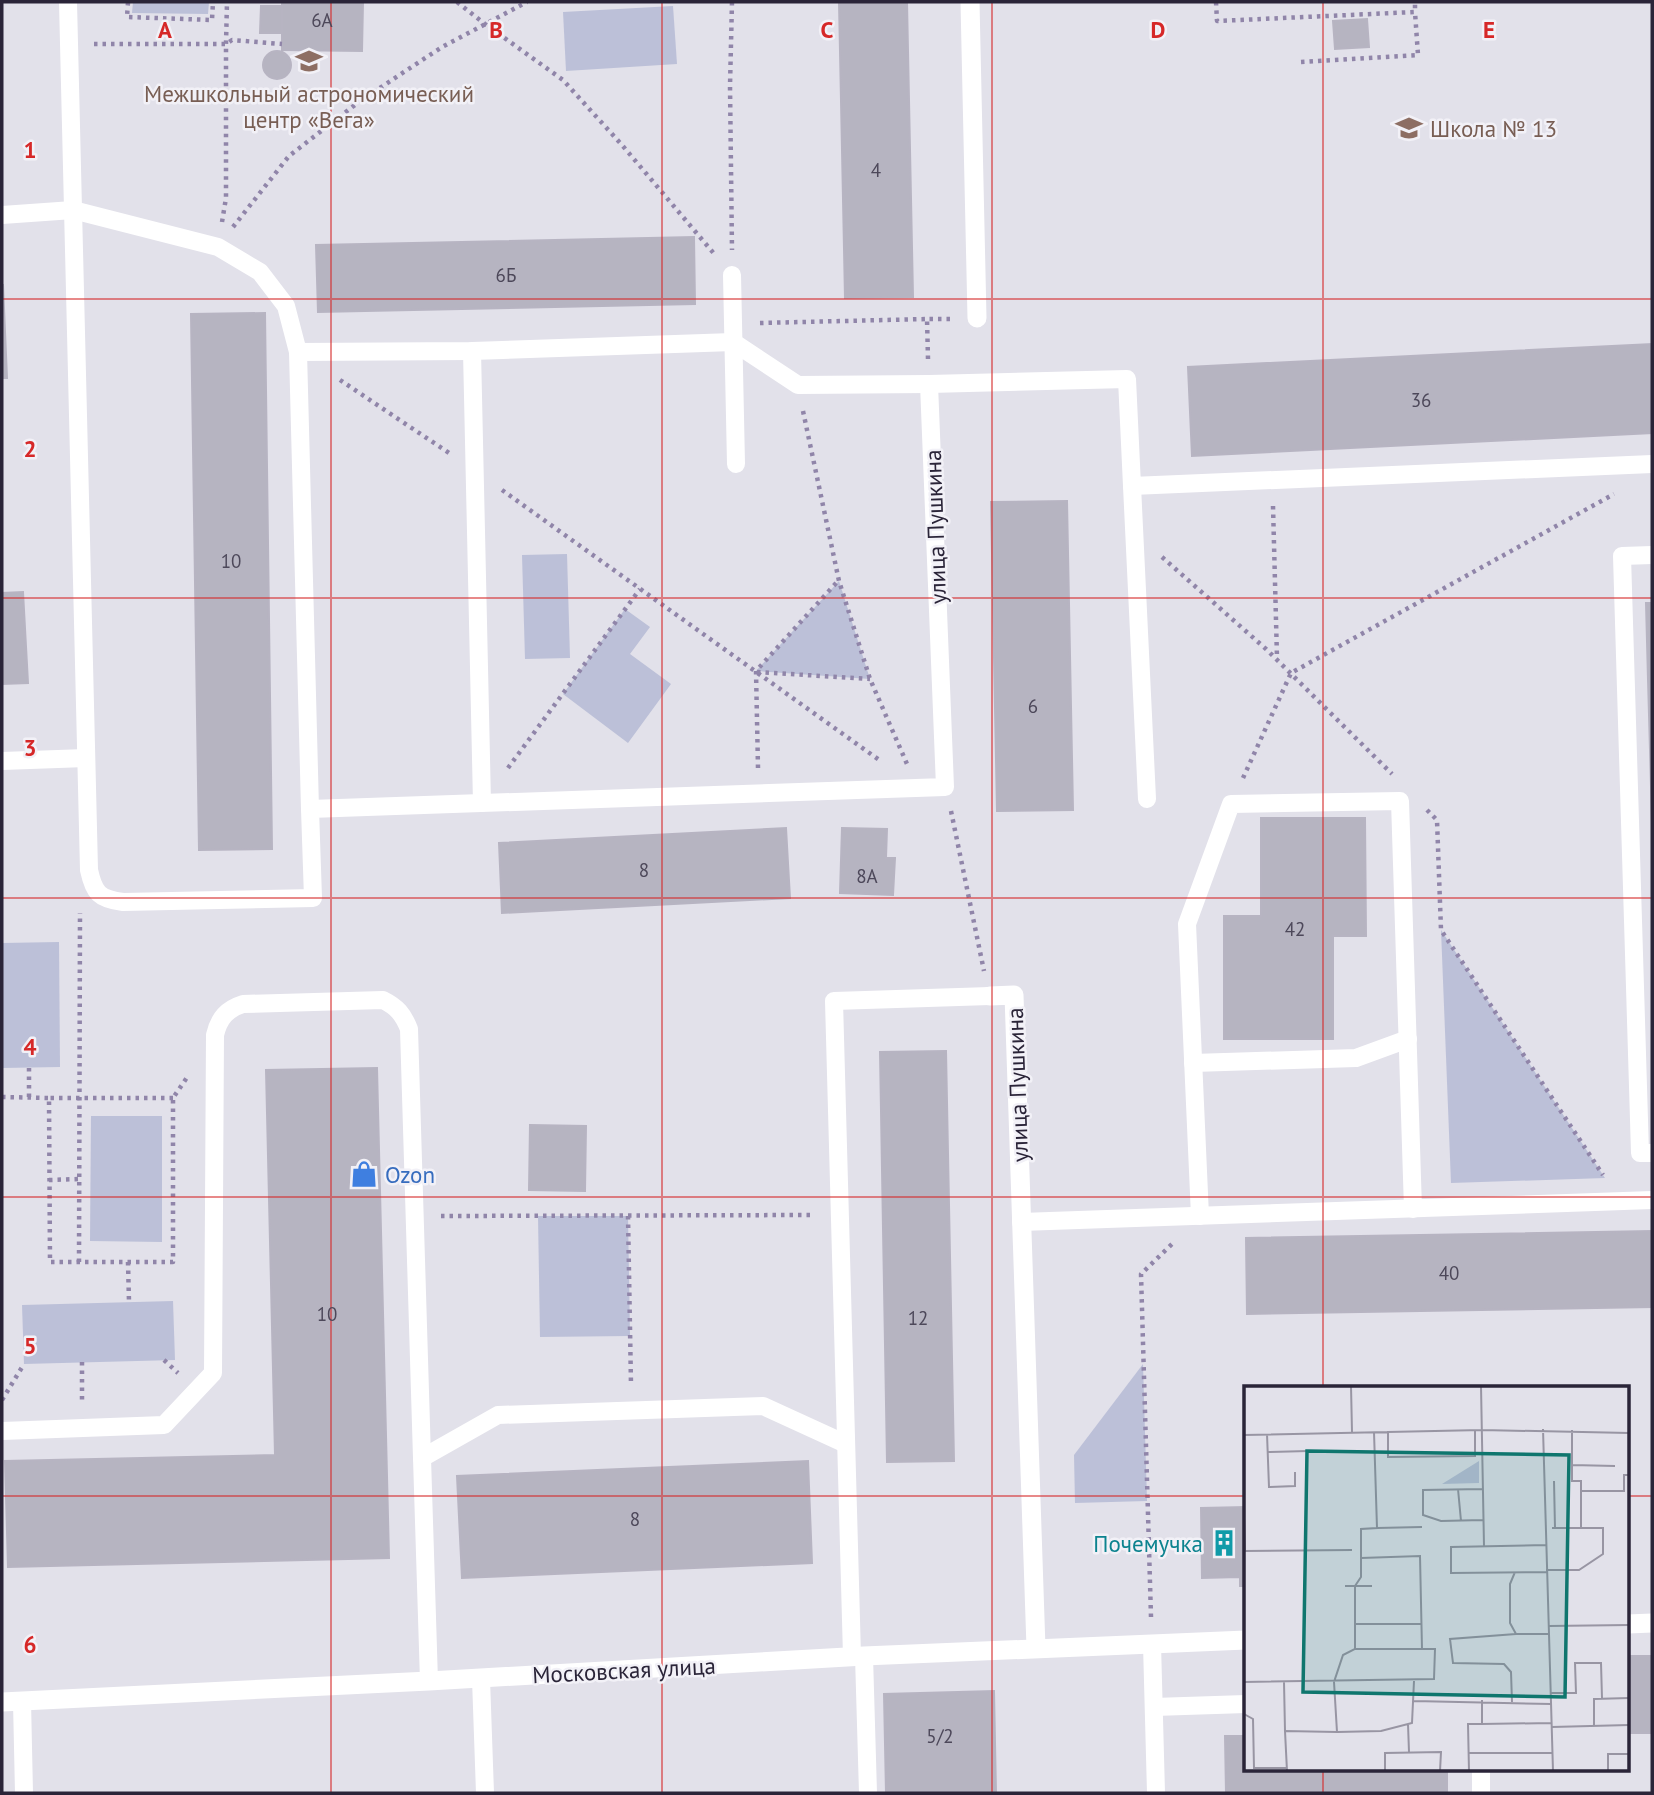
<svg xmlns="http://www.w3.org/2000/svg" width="1654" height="1795" viewBox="0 0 1654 1795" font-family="'PT Sans',sans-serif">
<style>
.green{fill:#bcc0d8}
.building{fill:#b6b4c1;stroke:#b7b4c2;stroke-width:2}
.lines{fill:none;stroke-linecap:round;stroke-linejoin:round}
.path{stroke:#9085a9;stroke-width:4.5;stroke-dasharray:3.5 5;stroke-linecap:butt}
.service{stroke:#fff;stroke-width:18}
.minor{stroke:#fff;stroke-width:19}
.grid{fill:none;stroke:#d62828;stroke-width:2;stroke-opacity:0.55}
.labels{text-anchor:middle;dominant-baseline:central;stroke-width:5;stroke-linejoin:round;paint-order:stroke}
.number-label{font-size:19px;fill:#4d485a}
.education-label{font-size:23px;fill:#785e54;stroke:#f2f1f7}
.street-label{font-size:23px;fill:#2a2438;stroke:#f2f1f7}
.shop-label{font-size:23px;fill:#366cbe;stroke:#f2f1f7;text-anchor:start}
.culture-label{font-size:23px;fill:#0d838f;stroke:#f2f1f7;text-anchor:end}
.inset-road{fill:none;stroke:#9895a3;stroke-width:2}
.view{fill:#0f766e;fill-opacity:0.15;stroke:#0f766e;stroke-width:3.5}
.inset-edge{fill:none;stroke:#2a2438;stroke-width:3.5}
.grid-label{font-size:23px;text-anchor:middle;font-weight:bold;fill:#d62828;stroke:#f2f1f7;stroke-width:5;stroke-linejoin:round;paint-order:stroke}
</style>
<rect width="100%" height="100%" fill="#e2e1ea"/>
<g class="green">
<path d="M133 2H209L208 14 132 13Z"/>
<path d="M673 6 677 64 566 71 563 12Z"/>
<path d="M567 554 570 658 525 659 522 555Z"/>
<path d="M839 581 870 679 756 671Z"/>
<path d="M625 609 650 627 630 654 671 684 628 743 563 694Z"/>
<path d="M1441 930 1605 1178 1451 1183Z"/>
<path d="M59 942 60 1067 2 1068V943Z"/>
<path d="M91 1116H162V1242L90 1241Z"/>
<path d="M538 1216H628L630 1336 540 1337Z"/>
<path d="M173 1301 175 1360 24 1364 22 1305Z"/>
<path d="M1143 1364 1147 1501 1075 1503 1074 1455Z"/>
</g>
<g class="building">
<path d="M282 2H363L362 51 282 50Z"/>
<path d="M839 2H907L913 297 845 298Z"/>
<path d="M261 6H282V33H260Z"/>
<path d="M1367 19 1369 47 1335 49 1333 21Z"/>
<circle cx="277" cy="65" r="14"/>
<path d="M694 237 695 304 318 312 316 245Z"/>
<path d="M2 285H3L7 378H2Z"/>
<path d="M265 313 272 849 199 850 191 314Z"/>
<path d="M1652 344V433L1192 456 1188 367Z"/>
<path d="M1067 501 1073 810 997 811 991 502Z"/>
<path d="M23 592 28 683 2 684V593Z"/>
<path d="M1646 603H1652V822L1648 679Z"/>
<path d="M1261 818H1365L1366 936H1333V1039H1224V916H1261Z"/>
<path d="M786 828 790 898 502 913 499 843Z"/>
<path d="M842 828 887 829 886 858H895L893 895 840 893Z"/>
<path d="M946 1051 954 1461 887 1462 880 1052Z"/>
<path d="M377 1068 389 1558 8 1567 5 1461 275 1455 266 1070Z"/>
<path d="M530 1125 586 1126 585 1191 529 1190Z"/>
<path d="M1652 1231V1307L1247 1314 1246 1238Z"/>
<path d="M808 1461 812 1563 462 1578 457 1476Z"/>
<path d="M1246 1507V1586H1240V1577L1202 1578 1201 1508Z"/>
<rect x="1628" y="1656" width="24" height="77"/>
<path d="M994 1691 996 1793H886L884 1694Z"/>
<path d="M1225 1736H1246V1769H1447V1793H1226Z"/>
</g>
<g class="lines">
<g class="path">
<path d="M128 2 127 17 212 20 213 2"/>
<path d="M457 2 485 24 563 80 622 145 716 256"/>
<path d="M732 2 730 86 732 250"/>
<path d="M1216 2 1217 21 1415 12V2"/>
<path d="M94 44H226L232 40 282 44"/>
<path d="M1301 62 1418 55 1415 12"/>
<path d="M222 222 226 198V44L227 2"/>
<path d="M233 227 289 156 360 101 442 47 527 2"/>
<path d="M760 323 927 319"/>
<path d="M928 359 927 319H951"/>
<path d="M340 380 449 453"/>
<path d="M803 411 839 581 870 679 907 764"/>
<path d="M502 490 882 762"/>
<path d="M1273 506 1277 658"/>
<path d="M1162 557 1266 649 1392 774"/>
<path d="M757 672 870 679"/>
<path d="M508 768 640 589"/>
<path d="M758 768 756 671 838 581"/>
<path d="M1243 778 1291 673 1614 494"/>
<path d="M1427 810 1437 820 1441 930 1603 1175"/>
<path d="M951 811 984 971"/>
<path d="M2 1097 49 1098"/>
<path d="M29 1097V1067"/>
<path d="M173 1098H49L50 1262H173V1098L188 1076"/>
<path d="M49 1180 80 1179"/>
<path d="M441 1216 814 1215"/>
<path d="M628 1216 631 1385"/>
<path d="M79 1262 80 913"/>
<path d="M128 1262 129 1302"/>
<path d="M164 1360 178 1373"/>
<path d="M82 1362V1402"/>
<path d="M2 1400 24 1364"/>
<path d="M1151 1617 1141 1274 1172 1244"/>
</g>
<g class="service">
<path d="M68 2 89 870C94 893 99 899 123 902L313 898 310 809 945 787 929 384"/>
<path d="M2 215 73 210 218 247 260 272 286 306 298 352 472 351 733 342 798 385 929 384 1127 379 1132 486 1652 464"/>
<path d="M732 275 736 464"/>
<path d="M472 351 482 803"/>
<path d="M298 352 310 809"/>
<path d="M1132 486 1147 799"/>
<path d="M1652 555 1622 556 1640 1153H1652"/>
<path d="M2 761 86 758"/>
<path d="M1193 1063 1356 1058 1408 1039"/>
<path d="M1200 1216 1187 924 1231 804 1400 801 1413 1209"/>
<path d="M1021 1222 1652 1200"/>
<path d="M2 1431 164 1425 213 1373 215 1035C219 1018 227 1009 243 1004L383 1000C397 1007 403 1014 409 1029L422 1458"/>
<path d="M1152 1644 1156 1793"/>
<path d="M852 1656 834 1001 990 996"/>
<path d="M864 1656 868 1793"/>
<path d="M481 1679 485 1793"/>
<path d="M429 1681 422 1458 498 1415 763 1406 846 1444"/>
<path d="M22 1701 24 1793"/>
<path d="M1154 1707 1246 1704"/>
<path d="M1481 1769V1793"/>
</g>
<g class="minor">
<path d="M970 2 977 318"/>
<path d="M990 996 1014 995 1036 1648"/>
<path d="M1628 1624 1652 1623"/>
<path d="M2 1702 429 1681 864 1656 1246 1640"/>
</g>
</g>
<path class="grid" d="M331 2V1793M662 2V1793M992 2V1793M1323 2V1387M2 299H1652M2 598H1652M2 898H1652M2 1197H1652M2 1496H1246M1628 1496H1652M1323 1769V1793"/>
<defs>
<symbol id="school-bare" viewBox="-9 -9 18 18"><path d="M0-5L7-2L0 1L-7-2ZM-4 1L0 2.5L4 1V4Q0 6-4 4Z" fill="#8d6e63" stroke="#f2f1f7" stroke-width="2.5" paint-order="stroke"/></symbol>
<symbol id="shop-bare" viewBox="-9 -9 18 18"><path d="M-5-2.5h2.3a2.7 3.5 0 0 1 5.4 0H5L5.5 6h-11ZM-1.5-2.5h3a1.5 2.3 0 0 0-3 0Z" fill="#3f7fe0" stroke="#f2f1f7" stroke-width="2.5" paint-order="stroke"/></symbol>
<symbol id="building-bare" viewBox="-9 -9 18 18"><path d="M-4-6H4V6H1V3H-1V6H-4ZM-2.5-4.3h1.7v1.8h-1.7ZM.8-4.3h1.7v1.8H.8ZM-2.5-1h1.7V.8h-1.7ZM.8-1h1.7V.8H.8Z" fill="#0f9aa8" stroke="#f2f1f7" stroke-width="2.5" paint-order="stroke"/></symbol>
</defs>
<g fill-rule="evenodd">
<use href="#school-bare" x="290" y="42" width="38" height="38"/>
<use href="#school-bare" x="1390" y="109" width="38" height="38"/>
<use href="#shop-bare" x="345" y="1155" width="38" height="38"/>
<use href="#building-bare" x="1205" y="1524" width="38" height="38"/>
</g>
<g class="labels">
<g class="number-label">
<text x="322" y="20">6А</text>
<text x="876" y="170">4</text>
<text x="506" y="275">6Б</text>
<text x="1421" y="400">36</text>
<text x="231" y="561">10</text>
<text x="1033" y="706">6</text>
<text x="644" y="870">8</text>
<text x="867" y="876">8А</text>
<text x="1295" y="929">42</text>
<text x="1449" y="1273">40</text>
<text x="327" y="1314">10</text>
<text x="918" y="1318">12</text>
<text x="635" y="1519">8</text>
<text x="940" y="1736">5/2</text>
</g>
<g class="education-label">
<text x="309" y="93">Межшкольный астрономический<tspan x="309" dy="26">центр «Вега»</tspan></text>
<text x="1430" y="128" text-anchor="start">Школа № 13</text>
</g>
<g class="street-label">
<text transform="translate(935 527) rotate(-92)">улица Пушкина</text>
<text transform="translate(1017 1085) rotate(-92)">улица Пушкина</text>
<text transform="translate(624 1670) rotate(-3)">Московская улица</text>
</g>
<g class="shop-label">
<text x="385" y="1174">Ozon</text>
</g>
<g class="culture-label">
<text x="1203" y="1543">Почемучка</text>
</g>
</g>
<g transform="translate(1244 1386)">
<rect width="385" height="385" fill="#e2e1ea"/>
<path d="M235 75V97L198 98Z" fill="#bcc0d8"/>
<path class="inset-road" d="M107 0 108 46M237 0 240 160M299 43 309 385M144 45V71L231 70V44M23 48 25 101 51 100V86M0 49 238 44 385 47M24 66 64 65M328 79 371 80M310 95 311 142M214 103 217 135M239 103 179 104V129L197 135 239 134M337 105H380V89H385M0 132 1 165M133 142 178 141M308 142H337M302 159 207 161V187L303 186M0 165 108 164M302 184H335L359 168V142H337V95H328V44M271 186 266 198V237L272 248H305M101 200H128M111 238H177M305 240 385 239M111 263H178M0 296 190 293 191 263H178L176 170 117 172M40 296 41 345M307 307H332L331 277H357L358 312M238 314V338L308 337M170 315 307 318M268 316 267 286 260 278 209 277 206 253 272 248M0 328 9 333 10 382H43M164 338 165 366M350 340V313L385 312M308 341 385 339M93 346 137 345 168 337 170 295M224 367H309M43 385 41 345 93 346 90 296 99 269 111 263V200L117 191V143L133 142 130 46M141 385V367L197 366 196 385M225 385 224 338H238M364 385V368H385"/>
<path class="view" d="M63 65 325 69 321 311 59 306Z"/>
<rect width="385" height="385" class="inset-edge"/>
</g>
<g class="grid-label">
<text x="165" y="38">A</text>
<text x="496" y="38">B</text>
<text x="827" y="38">C</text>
<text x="1158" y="38">D</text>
<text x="1489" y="38">E</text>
<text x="30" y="158">1</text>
<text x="30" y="457">2</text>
<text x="30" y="756">3</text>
<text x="30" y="1055">4</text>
<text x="30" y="1354">5</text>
<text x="30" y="1653">6</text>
</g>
<rect width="1654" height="1795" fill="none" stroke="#2a2438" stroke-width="7"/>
</svg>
